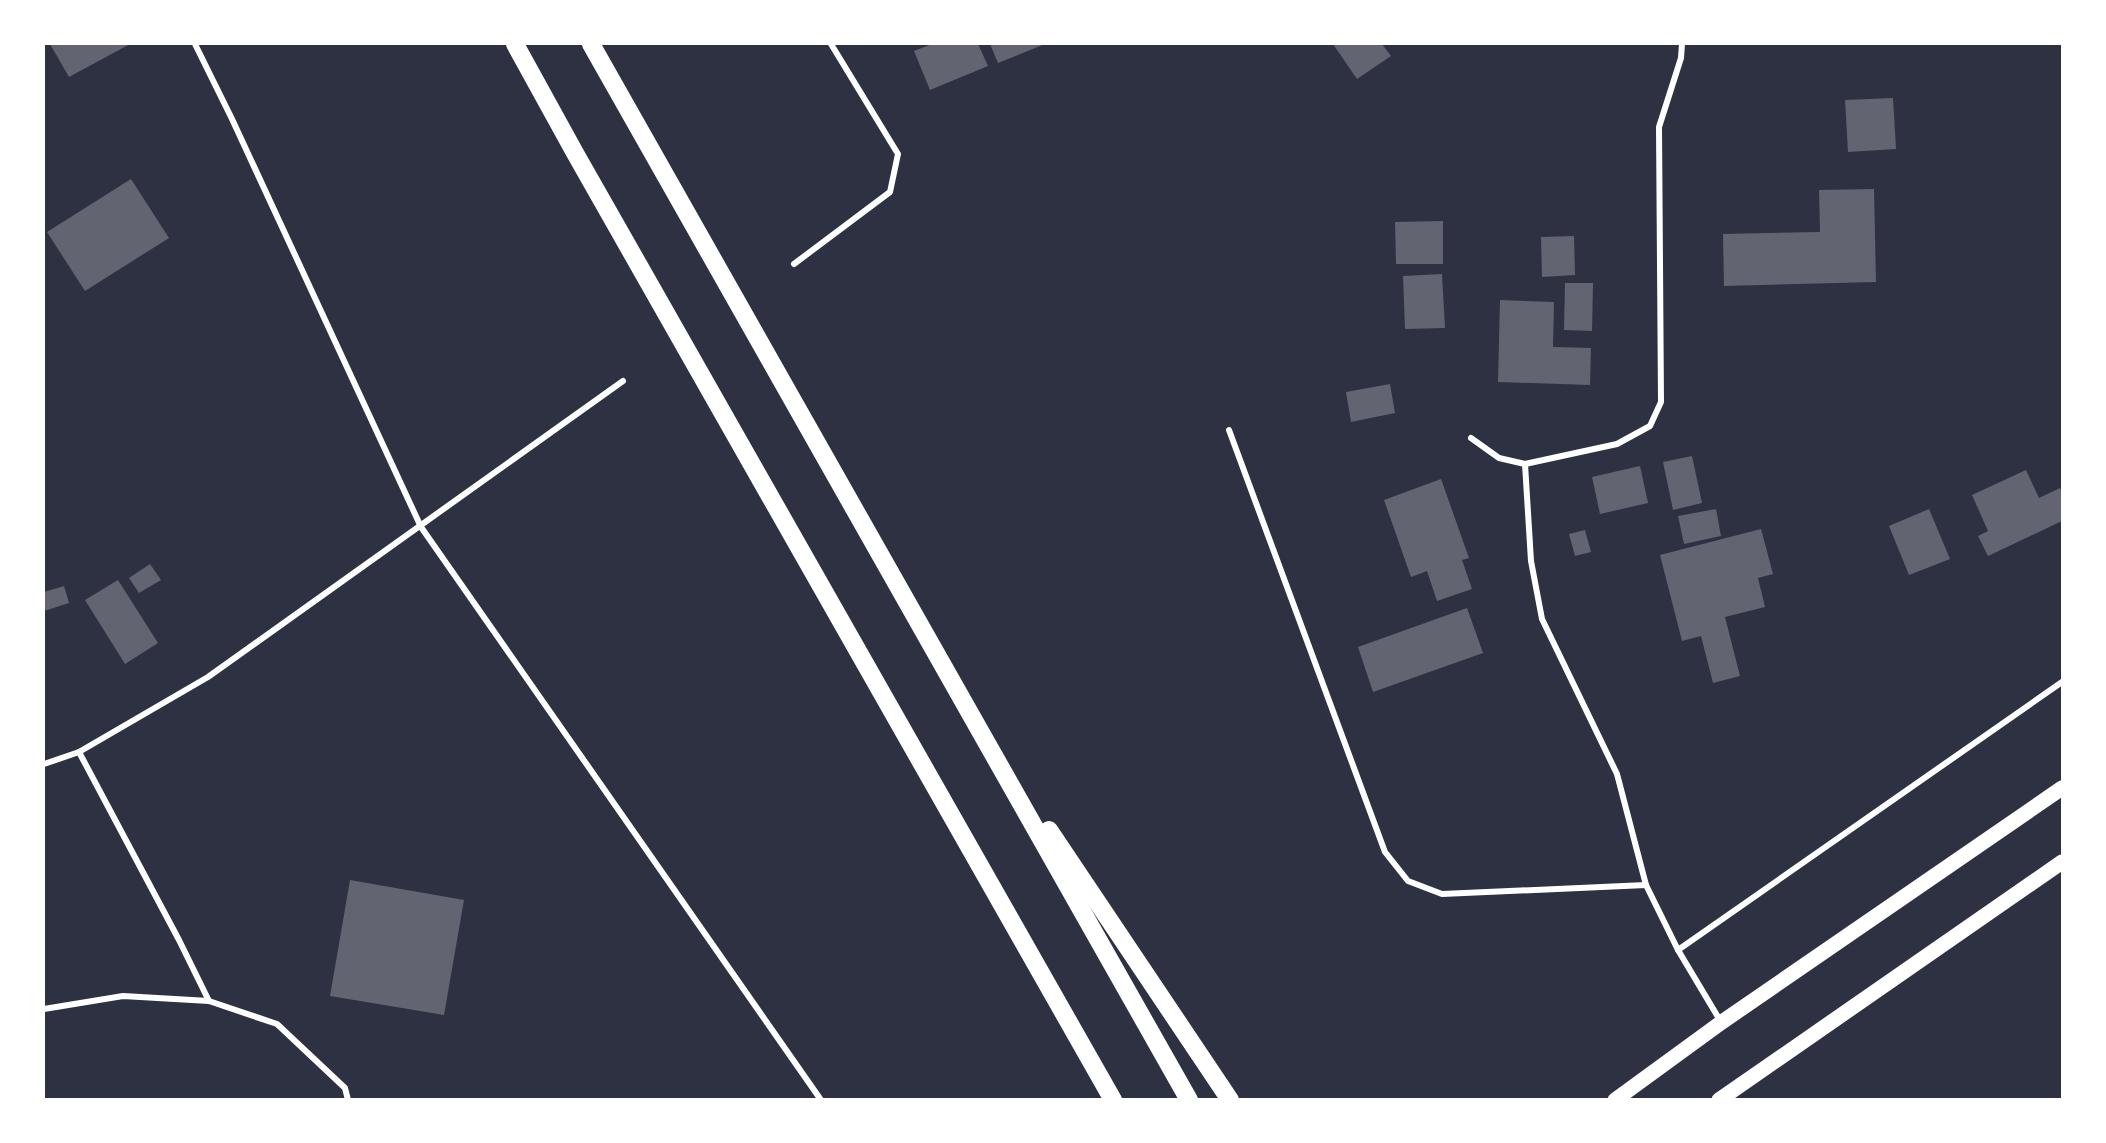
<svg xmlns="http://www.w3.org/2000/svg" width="2106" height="1143" viewBox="0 0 2106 1143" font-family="Inter,sans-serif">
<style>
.building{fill:#626471}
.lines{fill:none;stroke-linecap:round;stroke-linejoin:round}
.minor{stroke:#fff;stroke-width:6}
.primary{stroke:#fff;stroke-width:15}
.motorway{stroke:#fff;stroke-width:18}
</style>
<rect width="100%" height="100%" fill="#2d3142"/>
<g class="building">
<path d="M50 44H130L69 77Z"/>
<path d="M932 44H978L988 66 930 90 914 51Z"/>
<path d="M990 44H1045L998 63Z"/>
<path d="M1333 44H1382L1391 56 1357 79Z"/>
<path d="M1893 98 1896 149 1848 152 1845 100Z"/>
<path d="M131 179 169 238 85 291 47 232Z"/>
<path d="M1874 189 1876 282 1724 286 1723 234 1820 232 1819 190Z"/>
<path d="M1443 221V264H1396L1395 222Z"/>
<path d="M1574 236 1575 275 1542 277 1541 237Z"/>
<path d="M1442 274 1445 328 1405 329 1403 276Z"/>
<path d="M1565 283H1593L1592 331 1564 330Z"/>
<path d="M1500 300 1554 302 1553 347 1591 348 1590 385 1498 382Z"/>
<path d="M1390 384 1395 413 1351 422 1346 392Z"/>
<path d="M1692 456 1702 503 1673 510 1663 462Z"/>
<path d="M1640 466 1648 503 1600 514 1592 477Z"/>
<path d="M2026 470 2039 498 2060 488 2062 493V521L1988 556 1978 536 1988 531 1972 495Z"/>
<path d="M1441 479 1469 558 1462 560 1472 589 1437 601 1427 571 1411 577 1384 500Z"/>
<path d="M1716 509 1721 536 1684 544 1678 516Z"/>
<path d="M1929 509 1950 559 1909 575 1889 526Z"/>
<path d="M1761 529 1773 574 1758 578 1765 607 1725 617 1740 676 1713 683 1701 636 1682 641 1660 555Z"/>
<path d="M1585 530 1591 552 1575 556 1569 534Z"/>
<path d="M150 564 161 580 139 593 129 578Z"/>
<path d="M118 580 158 643 125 664 85 600Z"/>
<path d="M64 586 69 603 44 611V592Z"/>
<path d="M1467 608 1483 653 1373 692 1358 647Z"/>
<path d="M350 880 464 900 444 1015 330 996Z"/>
</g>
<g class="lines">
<g class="minor">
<path d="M195 44 232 119 421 527 821 1100"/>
<path d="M794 264 890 192 898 154 831 44"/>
<path d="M1229 430 1385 852 1408 881 1442 894 1646 885"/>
<path d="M1471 438 1499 458 1525 464 1617 444 1650 426 1661 402 1659 127 1681 58 1682 44"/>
<path d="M1525 464 1531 561 1542 619 1617 774 1646 885 1678 950 1721 1022"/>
<path d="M79 752 179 940 209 1001"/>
<path d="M44 764 79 752 208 677 623 381"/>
<path d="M1678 950 2062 682"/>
<path d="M44 1009 123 996 209 1001 277 1024 345 1088 348 1100"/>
</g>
<g class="primary">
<path d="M1615 1100 1722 1022 2062 788"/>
<path d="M1719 1100 2062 862"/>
</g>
<g class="motorway">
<path d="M515 44 575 153 1113 1100"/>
<path d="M591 44 1189 1100"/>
<path d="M1049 830 1230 1100"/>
</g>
</g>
<rect width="2106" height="1143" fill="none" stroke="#ffffff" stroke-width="90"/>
</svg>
